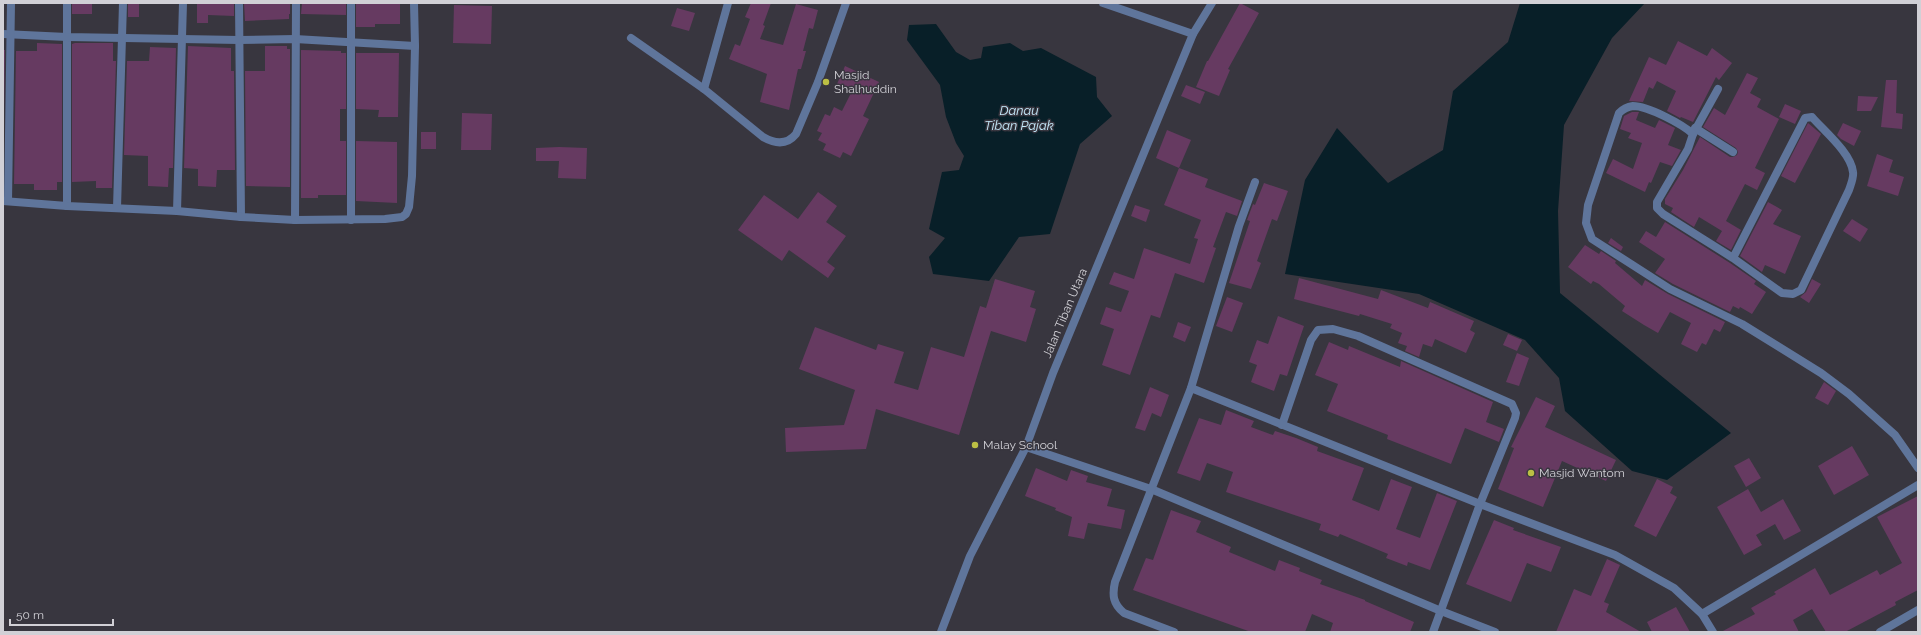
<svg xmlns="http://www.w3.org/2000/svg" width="1921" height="635" viewBox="0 0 1921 635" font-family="Raleway,sans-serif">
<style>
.water{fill:#081f28}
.building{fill:#663a61}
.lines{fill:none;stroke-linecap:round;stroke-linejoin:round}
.minor{stroke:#5f759b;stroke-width:8}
.tertiary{stroke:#5f759b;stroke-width:8}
.poi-dot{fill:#bcbf44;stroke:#38363f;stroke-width:1.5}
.labels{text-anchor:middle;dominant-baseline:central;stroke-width:3;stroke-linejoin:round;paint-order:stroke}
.poi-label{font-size:12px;fill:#d1d0d6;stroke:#38363f;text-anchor:start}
.street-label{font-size:12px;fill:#d1d0d6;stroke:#38363f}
.water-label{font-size:13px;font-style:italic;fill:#c5ebfc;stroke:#38363f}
</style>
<rect width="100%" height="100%" fill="#38363f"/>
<g class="water">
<path d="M1520 3H1645L1612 38 1564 125 1558 211 1560 293 1731 433 1667 480 1632 471 1565 411 1559 378 1525 340 1419 294 1285 274 1305 180 1337 128 1388 183 1443 150 1453 91 1508 42Z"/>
<path d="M936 24 956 52 970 60 981 58 983 47 1010 43 1023 51 1041 48 1096 77 1097 97 1112 116 1080 144 1050 234 1019 237 989 281 933 274 929 257 945 238 929 229 942 172 959 170 964 156 956 143 946 117 940 85 907 40 909 25Z"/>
</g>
<g class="building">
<rect x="72" y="3" width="20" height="11"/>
<rect x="128" y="3" width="11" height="14"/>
<path d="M210 3H234V16L208 15V23H197V4Z"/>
<path d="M244 3H290V14H289V19L245 21Z"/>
<path d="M302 3H346V15L301 14Z"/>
<path d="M356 3H400V24H375V27H356Z"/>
<path d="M751 3H771L763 25 765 26 760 39 783 45 796 4 818 10 813 29 809 28 803 51H806L801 69H798L789 110 760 102 767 74 729 59 735 44 740 46 750 19 745 17Z"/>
<path d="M1240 3 1259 13 1228 69 1230 70 1219 96 1196 87 1207 61H1208Z"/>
<path d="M454 5 492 6 491 44 453 43Z"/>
<path d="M677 8 695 13 689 31 671 26Z"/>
<path d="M1678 41 1707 56 1712 48 1732 63 1719 80 1716 77 1693 122 1681 117 1680 118 1667 111 1676 91 1657 81 1653 89 1649 87 1643 102 1629 101 1649 57 1666 65Z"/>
<path d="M37 43 62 44V182H57V190H34V184H14L16 51H37Z"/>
<path d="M75 43H113V61H116L112 188H96V181L72 182V44Z"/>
<path d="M188 46 231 48V71H234L235 170H217L216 187 198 186V169L184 168Z"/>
<path d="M265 46H287V49H290V187L246 186 245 71H265Z"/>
<path d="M150 47 176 48 173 168H169L168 187 148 186V156L124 155 127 61H149Z"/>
<path d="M3 50H5L3 168Z"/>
<path d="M301 50 341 51V53H346V109H340V141H346V195H318V198H301Z"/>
<path d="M356 53H399L398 117H378L379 110 356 109Z"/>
<path d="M845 66 879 82 863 116 869 119 851 156 843 152 840 158 823 150 826 144 818 140 822 133 817 131 825 114 830 116 834 107 842 111 852 91 837 84Z"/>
<path d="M1747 73 1758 78 1750 93 1761 99 1757 107 1779 119 1755 168 1765 173 1757 190 1745 184 1726 221 1741 230 1731 250 1716 241 1722 231 1699 217 1694 227 1671 212 1673 208 1665 204V199L1683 170 1700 137 1730 157H1733L1737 155 1738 152 1736 148 1703 127 1714 108 1725 115Z"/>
<path d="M1886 80H1897L1896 113 1903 114 1902 129 1881 127Z"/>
<path d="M1186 85 1205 92 1200 104 1181 96Z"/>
<path d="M1858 96 1878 97 1871 111H1857Z"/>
<path d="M1785 104 1801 111 1795 124 1779 117Z"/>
<path d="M1632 112H1639L1636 120 1655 128 1659 120 1675 128 1668 145 1681 150 1672 166 1660 162 1651 183 1649 182 1645 192 1606 173 1613 159 1633 169 1642 143 1628 138 1631 133 1620 129 1624 116Z"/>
<path d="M462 113 492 114 491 150H461Z"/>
<path d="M1808 123 1821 134 1795 183 1781 176Z"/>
<path d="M1843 123 1861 131 1854 146 1841 139 1837 135Z"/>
<path d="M1167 130 1191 140 1179 168 1156 158Z"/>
<rect x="421" y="132" width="15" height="17"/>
<path d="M356 141 397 142V203L356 201Z"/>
<path d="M559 147 587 148 586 179 558 178 559 161H536V148Z"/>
<path d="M1877 154 1893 160 1889 172 1904 177 1898 196 1867 186Z"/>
<path d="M1179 168 1208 179 1205 187 1242 201 1237 216 1226 212 1213 247 1216 248 1204 283 1175 273 1160 318 1151 315 1130 375 1102 365 1114 329 1100 324 1106 307 1121 312 1129 291 1109 284 1114 272 1134 279 1144 248 1190 264 1198 239 1194 238 1201 220 1164 205Z"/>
<path d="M1264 183 1288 191 1277 221 1272 219 1257 261 1261 263 1251 289 1229 283 1250 221 1247 220 1253 204 1255 205Z"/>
<path d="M818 192 837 206 826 222 846 236 827 262 835 268 828 278 789 250 782 261 738 230 764 195 798 219Z"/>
<path d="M1768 202 1782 210 1773 224 1801 236 1785 274 1765 265 1762 272 1740 256Z"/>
<path d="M1135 205 1150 210 1146 222 1131 216Z"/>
<path d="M1852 219 1868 229 1860 242 1843 231Z"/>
<path d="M1665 222 1730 263 1756 281 1754 284 1766 292 1752 314 1740 307 1739 309 1733 306 1730 312 1673 284 1655 273 1665 259 1639 242 1646 231 1656 237Z"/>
<path d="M1611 238 1623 247 1621 251 1608 243Z"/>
<path d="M1585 245 1599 254 1601 251 1616 261 1615 263 1642 286 1645 280 1668 294 1725 322 1720 332 1714 329 1706 345 1702 343 1697 352 1681 344 1691 323 1670 312 1658 333 1644 325 1622 311 1625 306 1599 284 1593 281 1591 284 1568 267Z"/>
<path d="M1299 278 1378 299 1381 290 1428 308 1430 302 1474 321 1470 330 1475 333 1466 353 1435 339 1432 347 1423 344 1419 357 1405 351 1407 346 1398 343 1402 333 1390 328 1392 324 1360 314 1359 316 1294 299Z"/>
<path d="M995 279 1035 291 1030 307 1036 309 1026 342 991 331 959 435 876 409 866 449 786 452 785 428 844 425 855 390 799 369 815 327 876 350 878 344 904 352 894 383 918 390 931 347 964 357 980 306 986 308Z"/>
<path d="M1812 279 1821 284 1809 303 1800 297 1806 292Z"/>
<path d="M1227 297 1243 303 1232 332 1216 326Z"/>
<path d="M1278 316 1304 326 1287 376 1280 374 1274 391 1251 382 1257 365 1249 362 1257 340 1268 344Z"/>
<path d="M1178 322 1191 327 1185 342 1173 337Z"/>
<path d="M1508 334 1522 340 1517 351 1503 345Z"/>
<path d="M1329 342 1348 350 1349 346 1400 367 1401 361 1493 402 1486 422 1504 429 1499 442 1465 428 1451 464 1387 439 1388 435 1327 411 1338 384 1315 375Z"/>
<path d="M1517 353 1529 358 1519 386 1506 382Z"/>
<path d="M1824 382 1836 391 1828 405 1815 398Z"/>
<path d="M1150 387 1169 395 1161 417 1152 413 1145 431 1135 428Z"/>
<path d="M1536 397 1555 406 1545 427 1616 460 1606 481 1562 461 1543 507 1498 489 1514 448 1511 447Z"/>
<path d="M1226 410 1254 421 1251 427 1273 435 1275 431 1296 438 1318 447 1317 451 1364 468 1352 500 1379 511 1391 479 1412 487 1396 529 1420 538 1437 493 1457 501 1430 570 1408 562 1407 566 1386 558 1388 554 1340 534 1338 537 1319 530 1321 524 1226 492 1233 472 1207 463 1200 481 1177 473 1199 418 1221 425Z"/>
<path d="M1852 446 1869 475 1834 495 1818 466Z"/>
<path d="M1749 458 1761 478 1746 487 1734 466Z"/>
<path d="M1036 468 1067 481 1071 470 1088 476 1086 482 1112 489 1107 506 1125 510 1121 529 1088 523 1084 539 1068 536 1072 517 1055 510 1056 508 1025 496Z"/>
<path d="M1657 479 1673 487 1670 493 1677 497 1656 537 1634 526Z"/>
<path d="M1748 489 1761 512 1783 499 1801 531 1784 540 1775 524 1756 535 1762 545 1744 555 1717 507Z"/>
<path d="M1918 496V590L1895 602 1896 605 1845 632H1826L1812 609 1793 620 1799 632H1721L1755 614 1751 608 1776 594 1774 592 1815 568 1830 595 1877 570 1880 575 1902 563 1877 517Z"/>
<path d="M1171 510 1201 521 1196 532 1231 547 1229 552 1275 571 1279 560 1300 568 1299 571 1322 580 1320 584 1365 600V601L1414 622 1410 632H1330L1333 623 1312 614 1305 632H1251L1133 590 1146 558 1153 560Z"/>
<path d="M1494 520 1514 528 1513 530 1561 547 1551 572 1527 563 1511 602 1466 584Z"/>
<path d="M1607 559 1620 565 1604 602 1609 604 1606 612 1641 632H1556L1574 589 1591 596Z"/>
<path d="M1676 607 1690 632H1652L1647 622Z"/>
</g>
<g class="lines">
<g class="minor">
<path d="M67 3V206"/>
<path d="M239 3 241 217"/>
<path d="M351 3V220"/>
<path d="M1103 3 1193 34"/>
<path d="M3 34 67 37 239 40 295 39 415 46"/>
<path d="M631 38 704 89 763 137C775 144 787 145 796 134L818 82 846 3"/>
<path d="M704 89 728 3"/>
<path d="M1695 128 1733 152"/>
<path d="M1693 134 1718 89"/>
<path d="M3 201 67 206 177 211 241 217 295 220 385 219 402 217 406 214 409 207 412 176 415 46 414 3"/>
<path d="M8 201 11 3"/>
<path d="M117 208 123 3"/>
<path d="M177 211 183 3"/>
<path d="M295 220 296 3"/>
<path d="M1733 258 1805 118 1812 117C1824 131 1851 153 1853 172 1854 177 1851 184 1849 190L1801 290 1793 294 1782 293 1733 258 1663 214 1657 208V202L1688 149 1693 134C1682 124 1648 106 1633 106 1627 107 1623 109 1619 113L1588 205 1586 223 1592 239 1670 289 1742 324 1821 373 1849 394 1895 435 1918 468"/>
<path d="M1191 388 1239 226 1255 182"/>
<path d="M1282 425 1311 340 1318 330 1333 329 1358 336 1512 404 1516 413 1515 418 1480 504 1433 632"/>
<path d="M1026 447 1151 489 1441 611 1495 632"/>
<path d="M1702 614 1918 485"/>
<path d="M1174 632 1124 613C1113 604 1112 595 1115 582L1191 388 1480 504 1615 555 1674 588 1702 614 1713 632"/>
<path d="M1880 632 1918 610"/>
</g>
<path class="tertiary" d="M941 632 970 556 1026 447 1053 373 1193 34 1212 3"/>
</g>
<g class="poi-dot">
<circle cx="826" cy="82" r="4"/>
<circle cx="975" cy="445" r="4"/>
<circle cx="1531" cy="473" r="4"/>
</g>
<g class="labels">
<g class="poi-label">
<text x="834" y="75">Masjid<tspan x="834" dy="14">Shalhuddin</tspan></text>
<text x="983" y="445">Malay School</text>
<text x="1539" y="473">Masjid Wantom</text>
</g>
<g class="street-label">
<text transform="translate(1065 313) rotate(-67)">Jalan Tiban Utara</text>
</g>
<g class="water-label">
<text x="1019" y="110">Danau<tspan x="1019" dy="15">Tiban Pajak</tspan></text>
</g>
</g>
<rect width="1921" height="635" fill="none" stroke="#d1d0d6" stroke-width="8"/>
<path d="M10 619v6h103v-6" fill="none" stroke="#d1d0d6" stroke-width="2"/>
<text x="16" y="619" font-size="12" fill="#d1d0d6" stroke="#38363f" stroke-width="3" paint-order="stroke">50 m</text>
</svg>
